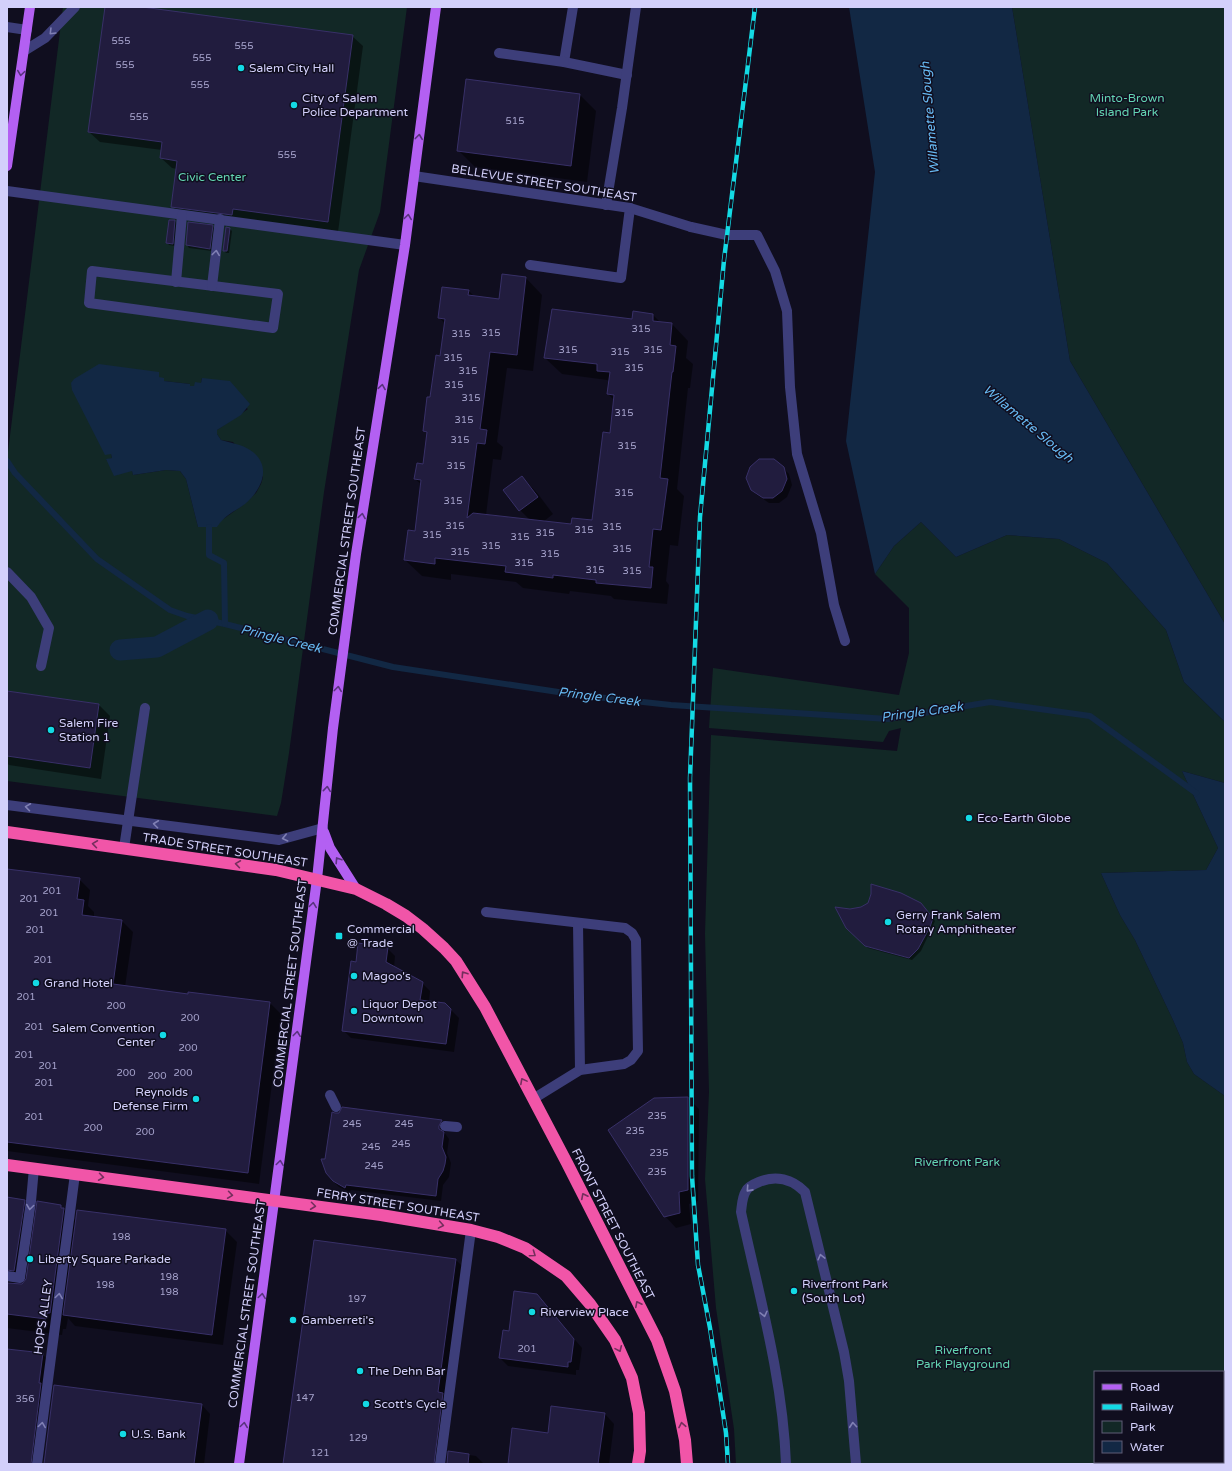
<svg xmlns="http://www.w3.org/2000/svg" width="1232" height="1471" viewBox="0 0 1232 1471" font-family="'Varela Round',sans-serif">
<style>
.green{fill:#122826;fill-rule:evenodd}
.water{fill:#122844}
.shadow{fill:#0007}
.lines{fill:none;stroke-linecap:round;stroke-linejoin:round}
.stream{stroke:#122844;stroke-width:6}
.canal{stroke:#122844;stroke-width:21}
.building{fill:#211c3e;stroke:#383068}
.lane{stroke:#3d3e7a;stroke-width:10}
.street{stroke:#3d3e7a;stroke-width:10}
.primary{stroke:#b360f2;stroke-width:10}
.highway{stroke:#f155a8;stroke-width:12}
.rail-casing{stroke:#13dae4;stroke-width:4.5}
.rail{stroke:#100e1f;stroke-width:3;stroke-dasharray:9;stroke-linecap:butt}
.oneway{stroke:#8080b4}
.oneway2{stroke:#59337e}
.oneway3{stroke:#752e5d}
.poi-dot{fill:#13dae4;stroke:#100e1f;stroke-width:1.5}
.labels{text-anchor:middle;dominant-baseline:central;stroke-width:3;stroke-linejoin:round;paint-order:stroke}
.number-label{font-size:10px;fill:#a6a3cc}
.poi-label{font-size:12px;fill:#d3d0fb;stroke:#100e1f;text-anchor:start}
.park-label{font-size:12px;fill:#63d4b2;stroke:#100e1f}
.street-label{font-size:12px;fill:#d3d0fb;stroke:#100e1f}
.water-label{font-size:13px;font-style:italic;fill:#67b9f2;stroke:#100e1f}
</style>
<rect width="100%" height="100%" fill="#100e1f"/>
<g class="green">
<path d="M63 7H407L380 212 359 270 324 492 289 753 281 803 277 816 7 781V756L90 768 99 704 7 691V460ZM159 372V377L164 381 190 384V386H194L201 383 202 378 248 409 217 430V434L221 440 233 442 263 477 261 484 256 493 243 505 222 520 198 527 186 479 180 471 166 470 133 475 132 470 106 460 112 458 111 454Z"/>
<path d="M1012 7H1225V624L1070 361Z"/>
<path d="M921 522 956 557 1007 535 1059 539 1107 563 1166 630 1184 682 1225 722V783L1182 771 1218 848 1206 870 1101 873 1120 915 1135 940 1173 1020 1183 1043 1187 1062 1194 1074 1225 1096V1464H736L734 1429 716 1308 705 1179 709 1092 705 934 711 735 897 751 901 728 889 731 883 742 709 728 713 668 899 695 909 653V608L875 574 894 546ZM1095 1372H1223V1462H1095Z"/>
</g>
<g class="water">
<path d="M849 7H1012L1070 361 1225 624V722L1184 682 1166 630 1107 563 1059 539 1007 535 956 557 921 522 894 546 875 574 846 441 875 172Z"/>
<path d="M99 364 159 372V377L164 378V381L190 384V386H194L195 382 201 383 202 378 230 381 250 404 241 415 217 430V434L221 440C231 443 241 444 250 450 273 465 262 490 245 504 234 512 225 515 217 527H198L186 479 180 471 166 470 133 475 132 471 114 476 106 459 112 458 111 454 105 455 72 390 71 383 74 379Z"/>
<path d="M1182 771 1225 783V1096L1194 1074 1187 1062 1183 1043 1173 1020 1135 940 1120 915 1101 873 1206 870 1218 848Z"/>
</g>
<g class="shadow">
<path d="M106 7H135L352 36 363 46 338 232 182 217 172 206 177 169 172 168 161 158 162 150 100 142 89 132Z"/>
<path d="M580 95 596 111 587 182 475 167 458 150Z"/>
<path d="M175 221 177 224 175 246 169 245 167 242Z"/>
<path d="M212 226 215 229 212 251 189 248 187 245Z"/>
<path d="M226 228 230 229 232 231 229 253H226L224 250Z"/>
<path d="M503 275 526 278 542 295 533 371 507 368 497 442 503 447 501 460 493 459 486 515 530 520 520 510 522 477 538 494 553 514 543 522 572 525 593 521 611 434 614 400 608 394 610 382 607 380 562 374 545 358 633 320 653 315 661 323 672 324 688 341 686 358 693 364 690 388H688L677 489 684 496 678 546 670 545 666 581 669 585 667 604 614 599 611 596 570 591 569 594 523 588 516 582 451 574V580L422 576 405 560 416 532 422 485 415 479 424 465 428 435 424 431 441 357 445 324 439 317 469 291 475 297 500 300Z"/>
<path d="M783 468 789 474 792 485 787 497 779 503H769L757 495 751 489Z"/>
<path d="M7 692 99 705 110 716 101 779 9 765 7 763Z"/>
<path d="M7 870 79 879 90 890 88 906 94 912V917L121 920 133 932 125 987 189 995V993L270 1003 281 1014 259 1184 7 1151Z"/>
<path d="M923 907 935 921 921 951 912 960 868 948 847 927 850 910Z"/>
<path d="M387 948 395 956 394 968 422 983 430 991 429 1002 451 1010 459 1018 454 1052 351 1038 343 1030 357 963Z"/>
<path d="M688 1098 699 1109 698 1201 689 1204 691 1224 676 1228 665 1216Z"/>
<path d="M343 1108 442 1121 447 1126 444 1132 449 1139 447 1153 451 1163 449 1177 443 1185 441 1201 351 1190 350 1192 339 1187 333 1181 326 1160 339 1114Z"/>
<path d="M7 1198 24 1201 37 1213 60 1206 76 1221 225 1230 237 1242 223 1345 75 1326 68 1318 66 1329H63L62 1335 7 1328Z"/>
<path d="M315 1241 456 1260 465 1269 444 1464H284Z"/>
<path d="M537 1295 582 1348 579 1370H576V1375L508 1366 500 1358Z"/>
<path d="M7 1350 42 1354 51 1363 40 1464H7Z"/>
<path d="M55 1386 202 1405 210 1414 204 1464H45Z"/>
<path d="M605 1414 614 1424 609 1464H509L549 1434Z"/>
<path d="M449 1452 476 1456 484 1464H447Z"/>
</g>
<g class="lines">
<g class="stream">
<path d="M7 461 15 473 97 559 170 610 187 616 225 624 393 667 578 695 671 705 888 719 990 702 1090 716 1196 793"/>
<path d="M209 527V555L224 563 225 624"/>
</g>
<path class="canal" d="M120 650 157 647 208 620"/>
</g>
<g class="building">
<path d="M105 7H142L353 35 328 222 233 209 232 215 171 207 177 161 160 158 162 142 88 132Z"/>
<path d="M466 79 580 94 571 166 457 151Z"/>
<path d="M169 220H175L173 244 166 243Z"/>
<path d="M188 222 213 225 210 249 186 245Z"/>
<path d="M226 227 230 228 227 251H223Z"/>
<path d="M502 274 526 277 517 355 490 352 480 429 487 430 485 444 477 443 467 518 473 513 571 524 572 518 592 520 603 432 610 433 614 395 607 394 610 372 597 371V364L544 358 552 309 632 319 633 311 653 314V321L672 323 670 345 676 346 673 372H672L660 478 668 479 661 530 653 529 649 567H653L651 588 596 583V580L553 575V578L505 572 506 566 435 558V564L404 560 408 530 415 531 421 480 414 479 417 463 423 464 427 432 423 431 427 397H430L436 355 440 356 445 319 438 318 442 287 469 290 468 295 499 299Z"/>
<path d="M759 459H774L784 467 787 479 782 491 773 498H763L751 490 746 478 750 467Z"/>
<path d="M522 476 538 497 519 511 503 490Z"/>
<path d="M7 691 99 704 90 768 7 756Z"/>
<path d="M7 869 80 878 77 899 84 900 82 915 122 920 113 984 188 994V992L270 1002 248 1173 7 1142Z"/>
<path d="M871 884 901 893 921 903 933 918 930 927 918 949 909 958 865 946 846 928 835 907 850 909 861 907 868 903 871 894Z"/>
<path d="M358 943 388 947 386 962 423 982 420 1000 445 1003 451 1009 446 1044 342 1031 351 961 356 962Z"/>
<path d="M688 1097V1190L679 1192 680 1213 664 1217 608 1130 654 1098Z"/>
<path d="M342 1107 442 1120 439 1126V1129L444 1132 442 1147 446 1157 445 1164 443 1171 438 1179 436 1196 346 1185 345 1188 333 1181 326 1173 321 1159H325L332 1112 335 1113H339Z"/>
<path d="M7 1197 25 1200 14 1271 7 1270Z"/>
<path d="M37 1201 61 1205V1208H64L50 1313H47L46 1319 7 1314V1283L22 1284 26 1279Z"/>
<path d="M77 1210 226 1229 212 1335 63 1315Z"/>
<path d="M314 1240 456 1259 438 1392 443 1393 434 1464H283Z"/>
<path d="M514 1291 537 1294 574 1339 571 1362H568V1367L499 1358 503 1330 509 1331Z"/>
<path d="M7 1349 43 1353 39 1383H41L31 1464H7Z"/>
<path d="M54 1385 202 1404 194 1464H44Z"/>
<path d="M551 1406 605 1413 598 1464H508L512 1428 548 1433Z"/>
<path d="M448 1451 469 1454 468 1464H447Z"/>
</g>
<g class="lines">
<g class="lane">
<path d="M573 7 564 62 627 75"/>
<path d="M7 27 27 30"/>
<path d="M24 51 45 38 75 7"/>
<path d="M499 53 564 62"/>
<path d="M7 191 405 245"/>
<path d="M606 205 622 108 636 7"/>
<path d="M691 227 727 235H757L775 271 787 311 790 387 797 454 821 533 834 605 845 641"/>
<path d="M530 265 621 278 630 208"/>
<path d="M92 271 278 294 273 328 89 303Z"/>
<path d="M176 282 182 215"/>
<path d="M212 286 220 219"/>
<path d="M7 572 31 597 49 628 41 666"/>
<path d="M7 805 279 840 323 828"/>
<path d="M124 848 145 708"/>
<path d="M486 912 625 928 632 933 636 940 638 1051 631 1060 624 1064 580 1070 533 1099"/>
<path d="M578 923 580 1070"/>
<path d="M330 1095 336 1107"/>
<path d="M445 1126 457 1127"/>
<path d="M7 1276 20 1278 31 1201 34 1168"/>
<path d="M37 1464 75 1174"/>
<path d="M440 1464 471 1230"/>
<path d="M786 1464C783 1379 759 1295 741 1212 742 1205 742 1197 746 1191 748 1187 754 1184 759 1182 776 1175 792 1179 805 1192L844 1352 849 1381 856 1464"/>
</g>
<path class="street" d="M414 176 630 208 691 227"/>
<g class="primary">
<path d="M7 166 30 7"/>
<path d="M324 832 330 848 356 889"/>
<path d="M239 1464 317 879 333 728 356 554 405 245 436 7"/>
</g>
<g class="highway">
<path d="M7 832 276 870 356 889 386 904 406 916 423 929 444 948 456 961 485 1007 567 1163 657 1340 675 1391 685 1440 687 1464"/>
<path d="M7 1165 381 1215 471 1230 498 1237 525 1248 566 1276 590 1304 615 1340 632 1378 639 1413 640 1451 638 1464"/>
</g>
<defs>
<path id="rail" d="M728 1464 726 1433 710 1328 698 1265 692 1176 690 778 700 517 724 260 755 7"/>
</defs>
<use href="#rail" class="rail-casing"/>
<use href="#rail" class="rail"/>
</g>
<defs><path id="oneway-chevron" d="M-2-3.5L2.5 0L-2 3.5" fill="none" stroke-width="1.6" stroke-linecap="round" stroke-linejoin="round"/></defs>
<g class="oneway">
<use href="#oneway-chevron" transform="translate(52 32) rotate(135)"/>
<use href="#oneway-chevron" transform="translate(216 253) rotate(-83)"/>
<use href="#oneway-chevron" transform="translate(28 807) rotate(-172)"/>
<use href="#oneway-chevron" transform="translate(156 824) rotate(-173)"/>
<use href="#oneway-chevron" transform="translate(285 838) rotate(167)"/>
<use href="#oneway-chevron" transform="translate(749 1189) rotate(132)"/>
<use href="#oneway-chevron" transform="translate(30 1207) rotate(98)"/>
<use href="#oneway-chevron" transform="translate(821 1257) rotate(-104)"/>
<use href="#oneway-chevron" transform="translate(59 1296) rotate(-82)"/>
<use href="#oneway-chevron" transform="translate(764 1314) rotate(77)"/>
<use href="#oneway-chevron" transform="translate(42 1425) rotate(-82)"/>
<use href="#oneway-chevron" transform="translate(853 1425) rotate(-95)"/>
</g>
<g class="oneway2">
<use href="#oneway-chevron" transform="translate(21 73) rotate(98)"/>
<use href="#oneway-chevron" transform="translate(419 137) rotate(-83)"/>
<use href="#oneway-chevron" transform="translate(408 217) rotate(-82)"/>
<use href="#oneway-chevron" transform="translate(382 387) rotate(-81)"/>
<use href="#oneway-chevron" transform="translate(362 516) rotate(-81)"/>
<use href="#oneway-chevron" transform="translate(338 689) rotate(-83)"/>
<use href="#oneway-chevron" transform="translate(327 789) rotate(-84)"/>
<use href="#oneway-chevron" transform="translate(338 860) rotate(-123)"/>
<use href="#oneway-chevron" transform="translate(313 905) rotate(-82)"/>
<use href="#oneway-chevron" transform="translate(297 1034) rotate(-83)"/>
<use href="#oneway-chevron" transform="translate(280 1163) rotate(-82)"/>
<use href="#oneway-chevron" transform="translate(262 1296) rotate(-82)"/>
<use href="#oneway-chevron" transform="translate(244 1425) rotate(-82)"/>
</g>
<g class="oneway3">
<use href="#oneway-chevron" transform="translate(95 844) rotate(-172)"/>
<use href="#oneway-chevron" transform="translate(238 864) rotate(-172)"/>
<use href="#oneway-chevron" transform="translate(464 974) rotate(-124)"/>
<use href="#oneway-chevron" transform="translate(523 1081) rotate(-118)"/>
<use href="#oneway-chevron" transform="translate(101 1177) rotate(8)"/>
<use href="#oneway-chevron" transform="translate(230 1195) rotate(8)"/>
<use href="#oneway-chevron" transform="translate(584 1196) rotate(-117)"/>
<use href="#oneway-chevron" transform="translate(313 1206) rotate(7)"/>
<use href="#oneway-chevron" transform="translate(441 1225) rotate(10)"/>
<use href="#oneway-chevron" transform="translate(533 1254) rotate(35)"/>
<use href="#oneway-chevron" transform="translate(638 1304) rotate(-117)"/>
<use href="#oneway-chevron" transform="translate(619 1349) rotate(66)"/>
<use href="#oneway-chevron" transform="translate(682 1425) rotate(-101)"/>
</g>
<g class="poi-dot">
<circle cx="241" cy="68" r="4"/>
<circle cx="294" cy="105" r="4"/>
<circle cx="51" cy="730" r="4"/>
<circle cx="969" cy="818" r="4"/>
<circle cx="888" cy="922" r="4"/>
<rect x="335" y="932" width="8" height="8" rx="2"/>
<circle cx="354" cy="976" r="4"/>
<circle cx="36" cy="983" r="4"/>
<circle cx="354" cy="1011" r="4"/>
<circle cx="163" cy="1035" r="4"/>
<circle cx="196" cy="1099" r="4"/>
<circle cx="30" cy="1259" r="4"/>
<circle cx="794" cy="1291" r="4"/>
<circle cx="532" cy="1312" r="4"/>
<circle cx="293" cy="1320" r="4"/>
<circle cx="360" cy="1371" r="4"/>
<circle cx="366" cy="1404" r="4"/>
<circle cx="123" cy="1434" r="4"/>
</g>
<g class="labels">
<g class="number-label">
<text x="121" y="41">555</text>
<text x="244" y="46">555</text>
<text x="202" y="58">555</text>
<text x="125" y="65">555</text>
<text x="200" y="85">555</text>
<text x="139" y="117">555</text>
<text x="515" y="121">515</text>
<text x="287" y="155">555</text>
<text x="641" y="329">315</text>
<text x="491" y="333">315</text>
<text x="461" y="334">315</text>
<text x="568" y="350">315</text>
<text x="653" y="350">315</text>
<text x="620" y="352">315</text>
<text x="453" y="358">315</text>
<text x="634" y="368">315</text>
<text x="468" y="371">315</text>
<text x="454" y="385">315</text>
<text x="471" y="398">315</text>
<text x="624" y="413">315</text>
<text x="464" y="420">315</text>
<text x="460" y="440">315</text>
<text x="627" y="446">315</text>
<text x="456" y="466">315</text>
<text x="624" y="493">315</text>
<text x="453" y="501">315</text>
<text x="455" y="526">315</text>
<text x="612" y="527">315</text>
<text x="584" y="530">315</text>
<text x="545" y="533">315</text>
<text x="432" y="535">315</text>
<text x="520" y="537">315</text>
<text x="491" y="546">315</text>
<text x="622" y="549">315</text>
<text x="460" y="552">315</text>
<text x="550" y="554">315</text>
<text x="524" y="563">315</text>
<text x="595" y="570">315</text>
<text x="632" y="571">315</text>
<text x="52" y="891">201</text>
<text x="29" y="899">201</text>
<text x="49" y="913">201</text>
<text x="35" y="930">201</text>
<text x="43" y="960">201</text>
<text x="26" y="997">201</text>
<text x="116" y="1006">200</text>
<text x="190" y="1018">200</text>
<text x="34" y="1027">201</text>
<text x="188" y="1048">200</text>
<text x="24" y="1055">201</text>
<text x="48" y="1066">201</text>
<text x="126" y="1073">200</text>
<text x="183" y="1073">200</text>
<text x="157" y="1076">200</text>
<text x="44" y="1083">201</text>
<text x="657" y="1116">235</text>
<text x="34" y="1117">201</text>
<text x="352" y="1124">245</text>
<text x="404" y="1124">245</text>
<text x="93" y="1128">200</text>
<text x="635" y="1131">235</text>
<text x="145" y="1132">200</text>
<text x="401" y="1144">245</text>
<text x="371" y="1147">245</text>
<text x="659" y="1153">235</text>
<text x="374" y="1166">245</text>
<text x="657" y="1172">235</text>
<text x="121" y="1237">198</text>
<text x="169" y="1277">198</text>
<text x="105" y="1285">198</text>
<text x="169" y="1292">198</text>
<text x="357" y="1299">197</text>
<text x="527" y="1349">201</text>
<text x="305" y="1398">147</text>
<text x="25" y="1399">356</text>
<text x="358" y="1438">129</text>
<text x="320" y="1453">121</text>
</g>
<g class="poi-label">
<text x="249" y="68">Salem City Hall</text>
<text x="302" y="98">City of Salem<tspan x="302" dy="14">Police Department</tspan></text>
<text x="59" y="723">Salem Fire<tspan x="59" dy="14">Station 1</tspan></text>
<text x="977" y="818">Eco-Earth Globe</text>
<text x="896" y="915">Gerry Frank Salem<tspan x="896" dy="14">Rotary Amphitheater</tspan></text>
<text x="347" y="929">Commercial<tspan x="347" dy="14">@ Trade</tspan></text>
<text x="362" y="976">Magoo's</text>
<text x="44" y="983">Grand Hotel</text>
<text x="362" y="1004">Liquor Depot<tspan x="362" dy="14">Downtown</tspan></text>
<text x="155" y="1028" text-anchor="end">Salem Convention<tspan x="155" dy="14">Center</tspan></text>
<text x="188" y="1092" text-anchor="end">Reynolds<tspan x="188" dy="14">Defense Firm</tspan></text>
<text x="38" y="1259">Liberty Square Parkade</text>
<text x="802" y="1284">Riverfront Park<tspan x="802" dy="14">(South Lot)</tspan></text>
<text x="540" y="1312">Riverview Place</text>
<text x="301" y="1320">Gamberreti's</text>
<text x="368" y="1371">The Dehn Bar</text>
<text x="374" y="1404">Scott's Cycle</text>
<text x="131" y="1434">U.S. Bank</text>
</g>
<g class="park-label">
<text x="1127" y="98">Minto-Brown<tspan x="1127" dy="14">Island Park</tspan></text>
<text x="212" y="177">Civic Center</text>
<text x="957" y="1162">Riverfront Park</text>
<text x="963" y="1350">Riverfront<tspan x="963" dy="14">Park Playground</tspan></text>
</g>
<g class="street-label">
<text transform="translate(544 183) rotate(9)">BELLEVUE STREET SOUTHEAST</text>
<text transform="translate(347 531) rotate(-82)">COMMERCIAL STREET SOUTHEAST</text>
<text transform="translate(225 850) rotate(9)">TRADE STREET SOUTHEAST</text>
<text transform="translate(290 983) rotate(-83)">COMMERCIAL STREET SOUTHEAST</text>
<text transform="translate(398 1205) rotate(9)">FERRY STREET SOUTHEAST</text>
<text transform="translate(613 1224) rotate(63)">FRONT STREET SOUTHEAST</text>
<text transform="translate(247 1304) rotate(-82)">COMMERCIAL STREET SOUTHEAST</text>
<text transform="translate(43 1317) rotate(-82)">HOPS ALLEY</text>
</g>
<g class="water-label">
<text transform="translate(930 118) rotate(-95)">Willamette Slough</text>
<text transform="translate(1028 424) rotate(40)">Willamette Slough</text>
<text transform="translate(281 639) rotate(14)">Pringle Creek</text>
<text transform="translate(599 697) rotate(7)">Pringle Creek</text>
<text transform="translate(922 712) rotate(-8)">Pringle Creek</text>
</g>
</g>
<rect width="1232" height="1471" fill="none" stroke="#d3d0fb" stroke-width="16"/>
<rect x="1094" y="1371" width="130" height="92" fill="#100e1f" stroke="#5e5c77"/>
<rect x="1102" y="1384" width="20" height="6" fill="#b360f2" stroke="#5e5c77"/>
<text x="1130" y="1391" font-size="12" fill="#d3d0fb">Road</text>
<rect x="1102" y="1404" width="20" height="6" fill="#13dae4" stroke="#5e5c77"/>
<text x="1130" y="1411" font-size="12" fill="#d3d0fb">Railway</text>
<rect x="1102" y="1421" width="20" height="12" fill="#122826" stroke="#5e5c77"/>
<text x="1130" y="1431" font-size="12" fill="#d3d0fb">Park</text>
<rect x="1102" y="1441" width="20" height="12" fill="#122844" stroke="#5e5c77"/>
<text x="1130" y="1451" font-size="12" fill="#d3d0fb">Water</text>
</svg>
